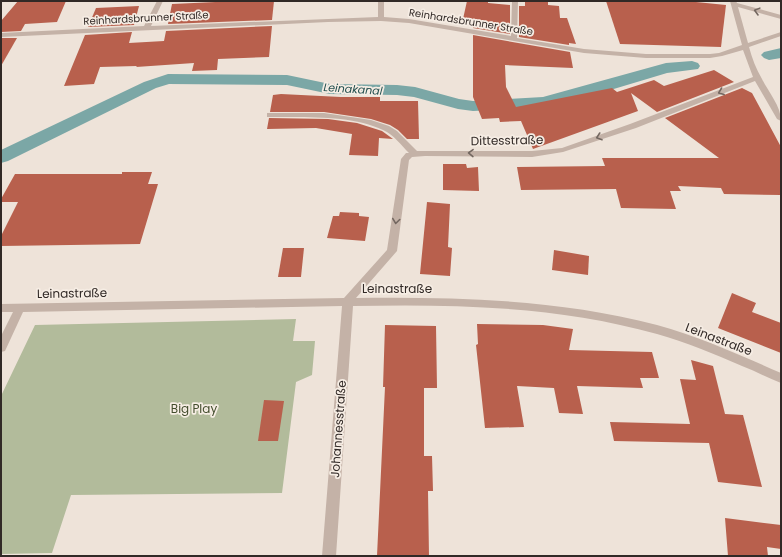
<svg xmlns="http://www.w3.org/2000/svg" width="782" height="557" viewBox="0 0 782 557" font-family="Poppins,sans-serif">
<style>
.green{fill:#b2bb9b}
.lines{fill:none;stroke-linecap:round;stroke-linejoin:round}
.canal{fill:#7ba7a6;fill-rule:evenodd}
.building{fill:#b8604d}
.minor{fill:#c4b2a7;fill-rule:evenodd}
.oneway{stroke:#736760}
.labels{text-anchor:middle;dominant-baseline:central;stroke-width:3.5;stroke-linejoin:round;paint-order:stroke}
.far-street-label{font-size:10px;fill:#312926;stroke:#f6ede4}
.far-water-label{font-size:11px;font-style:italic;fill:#214e4e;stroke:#f6ede4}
.street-label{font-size:12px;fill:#312926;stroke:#f6ede4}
.park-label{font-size:12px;fill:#434d2d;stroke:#f6ede4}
</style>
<rect width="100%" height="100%" fill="#eee3d9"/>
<path class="green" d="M296 319 293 341H315L312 375 296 382 282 493 71 495 52 553 1 554V396L35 325Z"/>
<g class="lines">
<g class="canal">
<path d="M781 48V58L769 60 764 58 761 55 764 52Z"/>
<path d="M692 61 698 63 700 66 698 69 667 73 597 94 543 107 473 111 458 109 414 97 397 95 330 94 287 85 169 84 156 88 8 161 1 163V150L144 82 168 74 287 75 330 84 397 85 415 87 459 99 473 101 543 97 666 63Z"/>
</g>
</g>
<g class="building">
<path d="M18 1H66L57 22 25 24 21 31 1 32V21Z"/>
<path d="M237 1H274L272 20 168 24 172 4Z"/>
<path d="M467 1H488V3L510 5V34L473 28V26L466 25 468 19H463Z"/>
<path d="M525 1H548V5L559 6 560 18H567L576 44 569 43V45L519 37V6H525Z"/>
<path d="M606 1H686L726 5 721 47 620 44Z"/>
<path d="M139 6 134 25 88 27 96 8Z"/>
<path d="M272 26 269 57 218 59 217 70 192 71 194 63 136 67 137 66 100 67 94 84 64 86 85 35 132 32 129 43 164 41 166 31Z"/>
<path d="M473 35 570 52 573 68 505 65 506 87 516 107 612 88 617 92 654 80 664 86 714 70 734 82 657 112 631 93 638 111 533 149 521 121 500 122 499 118 482 119 473 97Z"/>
<path d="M1 38H17L1 66Z"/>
<path d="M742 88 752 93 781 147V195L724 194 721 188 678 186 681 191H670L676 209 621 208 616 189 521 190 517 167 605 166 602 158H719L665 118Z"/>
<path d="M281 94 341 97H380V101H418L419 139H407L398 130 390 125 371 119 324 112H270L273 95Z"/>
<path d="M269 118 328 119 357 123 382 131 393 139 379 138 378 156 349 155 352 134 316 128 267 129Z"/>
<path d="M443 164H466L467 168 478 167 479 191 443 190Z"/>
<path d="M122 172H152L148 184H158L140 244 1 246V236L18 202H1V199L15 174H122Z"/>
<path d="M427 202 450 204 448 247 452 248 450 276 420 274Z"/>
<path d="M340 212 359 213V216L369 217 365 241 327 238 333 216H339Z"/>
<path d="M283 248H304L301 277H278Z"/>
<path d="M554 250 589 256 588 275 552 270Z"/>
<path d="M732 293 756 303 752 312 781 323V353L718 328Z"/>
<path d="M477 324 543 325 573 329 569 350 652 352 659 378H640L643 388 577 386 583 414 559 413 554 388 517 386 524 427 485 428 476 345 478 344Z"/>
<path d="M385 325 436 326 437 388H424V456H432L433 491H428L429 556H377L385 387H383Z"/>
<path d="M691 360 713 366 725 414 743 415 762 487 718 482 709 443 614 441 610 422 690 424 680 379 696 380Z"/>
<path d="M264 400 284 401 278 441H258Z"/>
<path d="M725 518 781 525V549L767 547 768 556H728Z"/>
</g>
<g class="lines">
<path class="minor" d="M157 1H163L151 26 378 17V1H384V17L409 19 511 36 512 1H518L517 38 584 49 646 54H710L719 53 742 45 730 1H736L737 3 781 15V19L738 7 748 43 781 32V36L749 47C752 58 756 69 762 79 769 93 781 106 781 121L777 119 755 81 636 128 563 152 532 157 425 156 412 157 409 160 397 251 356 298C457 297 559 299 657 325 700 337 740 355 781 373V383C768 378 755 371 742 366 714 354 686 342 657 334 558 306 454 304 353 306L336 556H322L342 306 23 312 5 351 1 352V336L13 312H1V304L344 298 387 250 401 159 406 153H409C401 145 394 135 383 130 353 115 303 117 270 117H267V113H324L371 120 389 126 397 131 417 151H532L562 148 630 124 753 77 743 50 722 56 710 58H646L584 53 409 23 381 21 328 22 1 37V33L144 26Z"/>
</g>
<defs><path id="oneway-chevron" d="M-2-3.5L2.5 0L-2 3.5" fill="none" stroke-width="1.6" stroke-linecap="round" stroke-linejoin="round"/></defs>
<g class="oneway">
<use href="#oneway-chevron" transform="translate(757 11) rotate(-165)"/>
<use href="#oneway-chevron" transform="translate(721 92) rotate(159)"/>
<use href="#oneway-chevron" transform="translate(599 137) rotate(161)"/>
<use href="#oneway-chevron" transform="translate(471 153) rotate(-179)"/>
<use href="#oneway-chevron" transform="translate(396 221) rotate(98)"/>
</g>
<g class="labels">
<g class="far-street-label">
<text transform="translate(146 18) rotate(-3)">Reinhardsbrunner Straße</text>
<text transform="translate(471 22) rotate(9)">Reinhardsbrunner Straße</text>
</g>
<g class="far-water-label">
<text transform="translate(353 89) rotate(4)">Leinakanal</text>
</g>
<g class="street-label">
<text transform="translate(507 140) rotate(-1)">Dittesstraße</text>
<text x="397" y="288">Leinastraße</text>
<text transform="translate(72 293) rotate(-1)">Leinastraße</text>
<text transform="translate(719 339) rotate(21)">Leinastraße</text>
<text transform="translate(338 429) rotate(-86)">Johannesstraße</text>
</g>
<g class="park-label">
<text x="194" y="408">Big Play</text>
</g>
</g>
<rect width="782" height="557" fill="none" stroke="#312926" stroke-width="4"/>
</svg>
